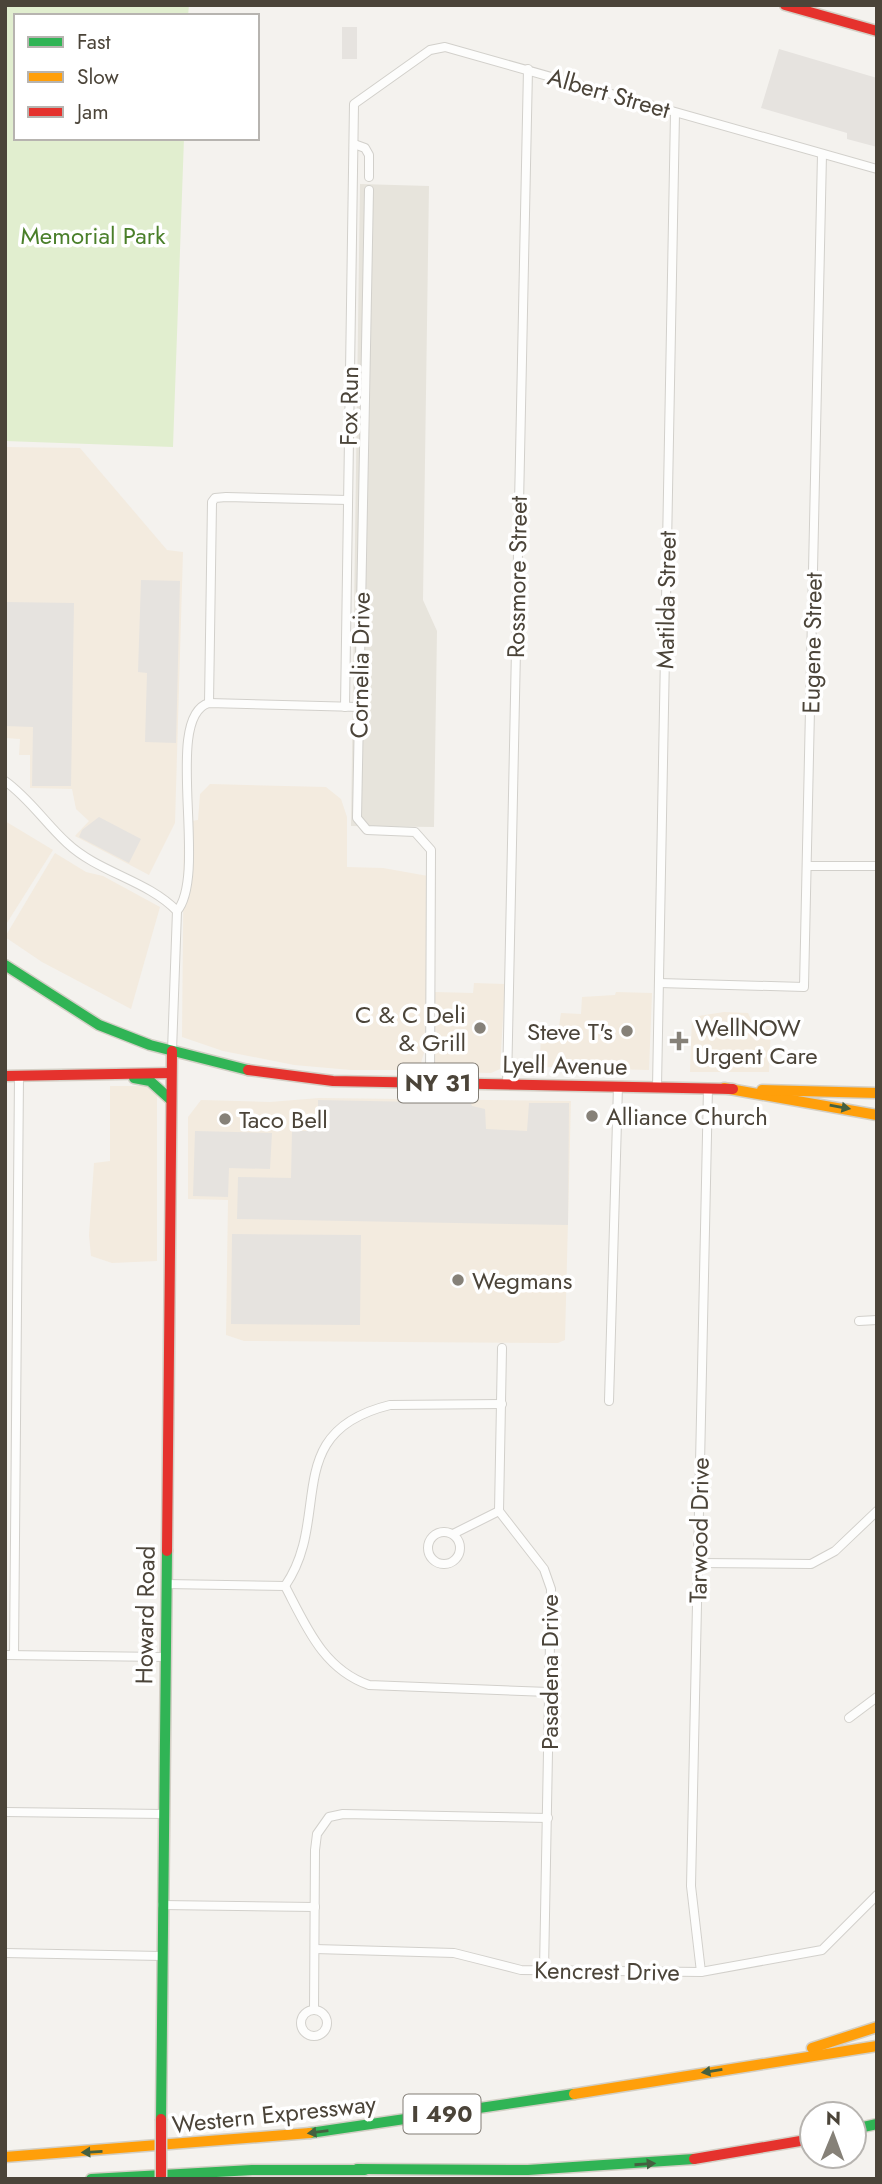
<svg xmlns="http://www.w3.org/2000/svg" width="882" height="2184" viewBox="0 0 882 2184" font-family="Jost,sans-serif">
<style>
.residential{fill:#e7e4dc}
.commercial{fill:#f3ebdf}
.green{fill:#e1eecf}
.parking{fill:#e6e3df}
.lines{fill:none;stroke-linecap:round;stroke-linejoin:round}
.street-casing{stroke:#d2d0cb;stroke-width:10}
.fast-casing{stroke:#d3cfc5;stroke-width:13}
.slow-casing{stroke:#d3cfc5;stroke-width:13}
.jam-casing{stroke:#d3cfc5;stroke-width:13}
.street{stroke:#fdfdfc;stroke-width:8}
.fast{stroke:#30b455;stroke-width:10}
.slow{stroke:#ff9f0a;stroke-width:10}
.jam{stroke:#e5322d;stroke-width:10}
.jam-bridge-casing{stroke:#d3cfc5;stroke-width:13;stroke-linecap:butt}
.jam-bridge{stroke:#e5322d;stroke-width:10}
.oneway{fill:#446040}
.poi-dot{fill:#868178;stroke:#fff;stroke-width:2.5}
.labels{text-anchor:middle;dominant-baseline:central;stroke-width:7;stroke-linejoin:round;paint-order:stroke}
.shield{fill:#fff;stroke:#817c74;stroke-width:2}
.shield-label{font-size:23px;font-weight:bold;fill:#4b4439}
.street-label{font-size:24px;fill:#4b4439;stroke:#fff}
.park-label{font-size:24px;fill:#4a7f2a;stroke:#fff}
.poi-label{font-size:24px;fill:#4b4439;stroke:#fff;text-anchor:start}
</style>
<rect width="100%" height="100%" fill="#f4f2ee"/>
<path class="residential" d="M360 184 429 186 423 600 437 631 434 827 351 826Z"/>
<g class="commercial">
<path d="M5 447 80 448 167 550 183 552 175 823 149 875 75 836 89 821 76 809 72 789 30 788V755H19L20 739 5 738Z"/>
<path d="M210 784 326 787 341 799 347 817V867L383 868 428 876 425 1049 419 1070H351L294 1065 223 1051 182 1037 184 822 198 820 200 794Z"/>
<path d="M5 821 53 850 5 926Z"/>
<path d="M55 853 86 872 103 876 160 907 131 1009 42 962 5 937Z"/>
<path d="M474 983 505 984 500 1069 491 1073 442 1072 435 1066V992L473 993Z"/>
<path d="M616 992 652 993 649 1070 540 1067 541 1026H559L561 1013 581 1014 582 997 615 995Z"/>
<path d="M724 1012 748 1013 753 1023 771 1025 769 1072H690L692 1017Z"/>
<path d="M110 1086H147L157 1094V1261L112 1263 91 1256 89 1235 94 1163 110 1161Z"/>
<path d="M319 1098 571 1101 565 1340 558 1343 244 1341 226 1335 228 1200 188 1199V1117L201 1100 270 1102Z"/>
</g>
<path class="green" d="M5 5H189L188 16H16V138H184L173 447 5 441Z"/>
<g class="parking">
<rect x="342" y="27" width="15" height="32"/>
<path d="M779 49 877 78V147L847 139V133L761 108Z"/>
<path d="M141 580 180 581 176 743 145 742 147 673 138 672Z"/>
<path d="M5 602 74 603 71 786H32L33 727 5 726Z"/>
<path d="M99 817 141 839 129 863 79 837 82 830Z"/>
<path d="M318 1100 471 1103 472 1106 485 1109 486 1129 527 1131 529 1103H569L568 1225 237 1219 238 1177 291 1178 292 1131H318Z"/>
<path d="M195 1131 272 1133 270 1169 229 1168 228 1197 193 1196Z"/>
<path d="M232 1234 361 1235 360 1325 231 1324Z"/>
</g>
<g class="lines">
<defs>
<g id="street">
<path d="M354 144 365 148 369 155V177"/>
<path d="M369 190 357 818 367 830 415 832 431 850 430 1083"/>
<path d="M209 703 212 502 215 498 226 497 348 500"/>
<path d="M345 707 354 104 430 50 445 47 877 169"/>
<path d="M5 781C30 799 45 823 67 843 99 873 147 880 177 911"/>
<path d="M807 866H877"/>
<path d="M659 983 804 987 822 154"/>
<path d="M172 1051 177 911C209 873 162 716 209 703L359 707"/>
<path d="M507 1085 528 69"/>
<path d="M657 1087 675 113"/>
<path d="M859 1321 877 1320"/>
<path d="M502 1348 499 1511 544 1569 551 1589 544 1970"/>
<path d="M609 1401 618 1086"/>
<circle cx="444" cy="1548" r="16"/>
<path d="M453 1534 499 1511"/>
<path d="M698 1563 811 1564 835 1551 877 1511"/>
<path d="M166 1584 285 1586C306 1626 323 1669 369 1685L549 1692"/>
<path d="M285 1586C333 1517 279 1432 390 1405L502 1404"/>
<path d="M5 1655 165 1657"/>
<path d="M14 1655 19 1076"/>
<path d="M849 1718 877 1697"/>
<path d="M5 1812 163 1814"/>
<path d="M162 1905 315 1907"/>
<path d="M315 1949 454 1953 521 1970 701 1972 822 1950 877 1895"/>
<path d="M5 1953 161 1956"/>
<path d="M701 1972 691 1886 708 1088"/>
<path d="M314 2010 315 1850 317 1834 329 1817 343 1814 548 1818"/>
<circle cx="314" cy="2023" r="13"/>
</g>
<g id="fast">
<path d="M5 965 99 1025 150 1045 248 1070"/>
<path d="M134 1078 150 1081 171 1100"/>
<path d="M161 2119 167 1551"/>
<path d="M854 2129 877 2124"/>
<path d="M310 2133 574 2094"/>
<path d="M357 2169 528 2170 694 2159"/>
<path d="M91 2179 252 2170H365"/>
</g>
<g id="slow">
<path d="M724 1088 877 1115"/>
<path d="M762 1090 877 1093"/>
<path d="M812 2048 877 2027"/>
<path d="M574 2094 877 2046"/>
<path d="M5 2157 310 2133"/>
</g>
<g id="jam">
<path d="M785 5 877 31"/>
<path d="M248 1070 333 1081 733 1089"/>
<path d="M5 1076 171 1073"/>
<path d="M167 1551 172 1051"/>
<path d="M694 2159 812 2139"/>
</g>
</defs>
<use href="#street" class="street-casing"/>
<use href="#fast" class="fast-casing"/>
<use href="#slow" class="slow-casing"/>
<use href="#jam" class="jam-casing"/>
<use href="#street" class="street"/>
<use href="#fast" class="fast"/>
<use href="#slow" class="slow"/>
<use href="#jam" class="jam"/>
<defs>
<path id="jam-bridge" d="M161 2119V2179"/>
</defs>
<use href="#jam-bridge" class="jam-bridge-casing"/>
<use href="#jam-bridge" class="jam-bridge"/>
</g>
<defs><path id="oneway-solid" d="M-6-.8H1V-3.2L6.5 0L1 3.2V.8H-6Z" transform="scale(1.75)"/></defs>
<g class="oneway">
<use href="#oneway-solid" transform="translate(840 1107) rotate(10)"/>
<use href="#oneway-solid" transform="translate(712 2071) rotate(171)"/>
<use href="#oneway-solid" transform="translate(318 2132) rotate(173)"/>
<use href="#oneway-solid" transform="translate(92 2152) rotate(177)"/>
<use href="#oneway-solid" transform="translate(645 2164) rotate(-4)"/>
</g>
<g class="poi-dot">
<circle cx="480" cy="1028" r="7"/>
<circle cx="627" cy="1031" r="7"/>
<path d="M675.5 1030.5h7v7h7v7h-7v7h-7v-7h-7v-7h7z"/>
<circle cx="592" cy="1116" r="7"/>
<circle cx="225" cy="1119" r="7"/>
<circle cx="458" cy="1280" r="7"/>
</g>
<g class="labels">
<g class="shield">
<rect x="398" y="1063.5" width="80" height="39" rx="5"/>
<rect x="403.5" y="2094.5" width="77" height="39" rx="5"/>
</g>
<g class="shield-label">
<text x="438" y="1083">NY 31</text>
<text x="442" y="2114">I 490</text>
</g>
<g class="street-label">
<text transform="translate(609 93) rotate(16)">Albert Street</text>
<text transform="translate(349 406) rotate(-89)">Fox Run</text>
<text transform="translate(517 577) rotate(-89)">Rossmore Street</text>
<text transform="translate(666 600) rotate(-89)">Matilda Street</text>
<text transform="translate(812 643) rotate(-89)">Eugene Street</text>
<text transform="translate(360 665) rotate(-89)">Cornelia Drive</text>
<text transform="translate(565 1065) rotate(1)">Lyell Avenue</text>
<text transform="translate(699 1530) rotate(-89)">Tarwood Drive</text>
<text transform="translate(145 1615) rotate(-89)">Howard Road</text>
<text transform="translate(549 1672) rotate(-90)">Pasadena Drive</text>
<text transform="translate(607 1971) rotate(1)">Kencrest Drive</text>
<text transform="translate(274 2114) rotate(-6)">Western Expressway</text>
</g>
<g class="park-label">
<text x="93" y="235">Memorial Park</text>
</g>
<g class="poi-label">
<text x="466" y="1014" text-anchor="end">C &amp; C Deli<tspan x="466" dy="28">&amp; Grill</tspan></text>
<text x="695" y="1027">WellNOW<tspan x="695" dy="28">Urgent Care</tspan></text>
<text x="613" y="1031" text-anchor="end">Steve T's</text>
<text x="606" y="1116">Alliance Church</text>
<text x="239" y="1119">Taco Bell</text>
<text x="472" y="1280">Wegmans</text>
</g>
</g>
<rect width="882" height="2184" fill="none" stroke="#4b4439" stroke-width="14"/>
<rect x="14" y="14" width="245" height="126" fill="#ffffff" stroke="#b7b4b0" stroke-width="2"/>
<rect x="28" y="37" width="35" height="10" fill="#30b455" stroke="#b7b4b0" stroke-width="2"/>
<text x="77" y="49" font-size="21" fill="#4b4439">Fast</text>
<rect x="28" y="72" width="35" height="10" fill="#ff9f0a" stroke="#b7b4b0" stroke-width="2"/>
<text x="77" y="84" font-size="21" fill="#4b4439">Slow</text>
<rect x="28" y="107" width="35" height="10" fill="#e5322d" stroke="#b7b4b0" stroke-width="2"/>
<text x="77" y="119" font-size="21" fill="#4b4439">Jam</text>
<g transform="translate(833 2135) rotate(1)"><circle r="33" fill="#ffffff" stroke="#b7b4b0" stroke-width="2"/>
<path d="M0-5L12 26L0 18L-12 26Z" fill="#868178"/>
<text y="-10" font-size="19" font-weight="bold" text-anchor="middle" fill="#4b4439">N</text>
</g>
</svg>
